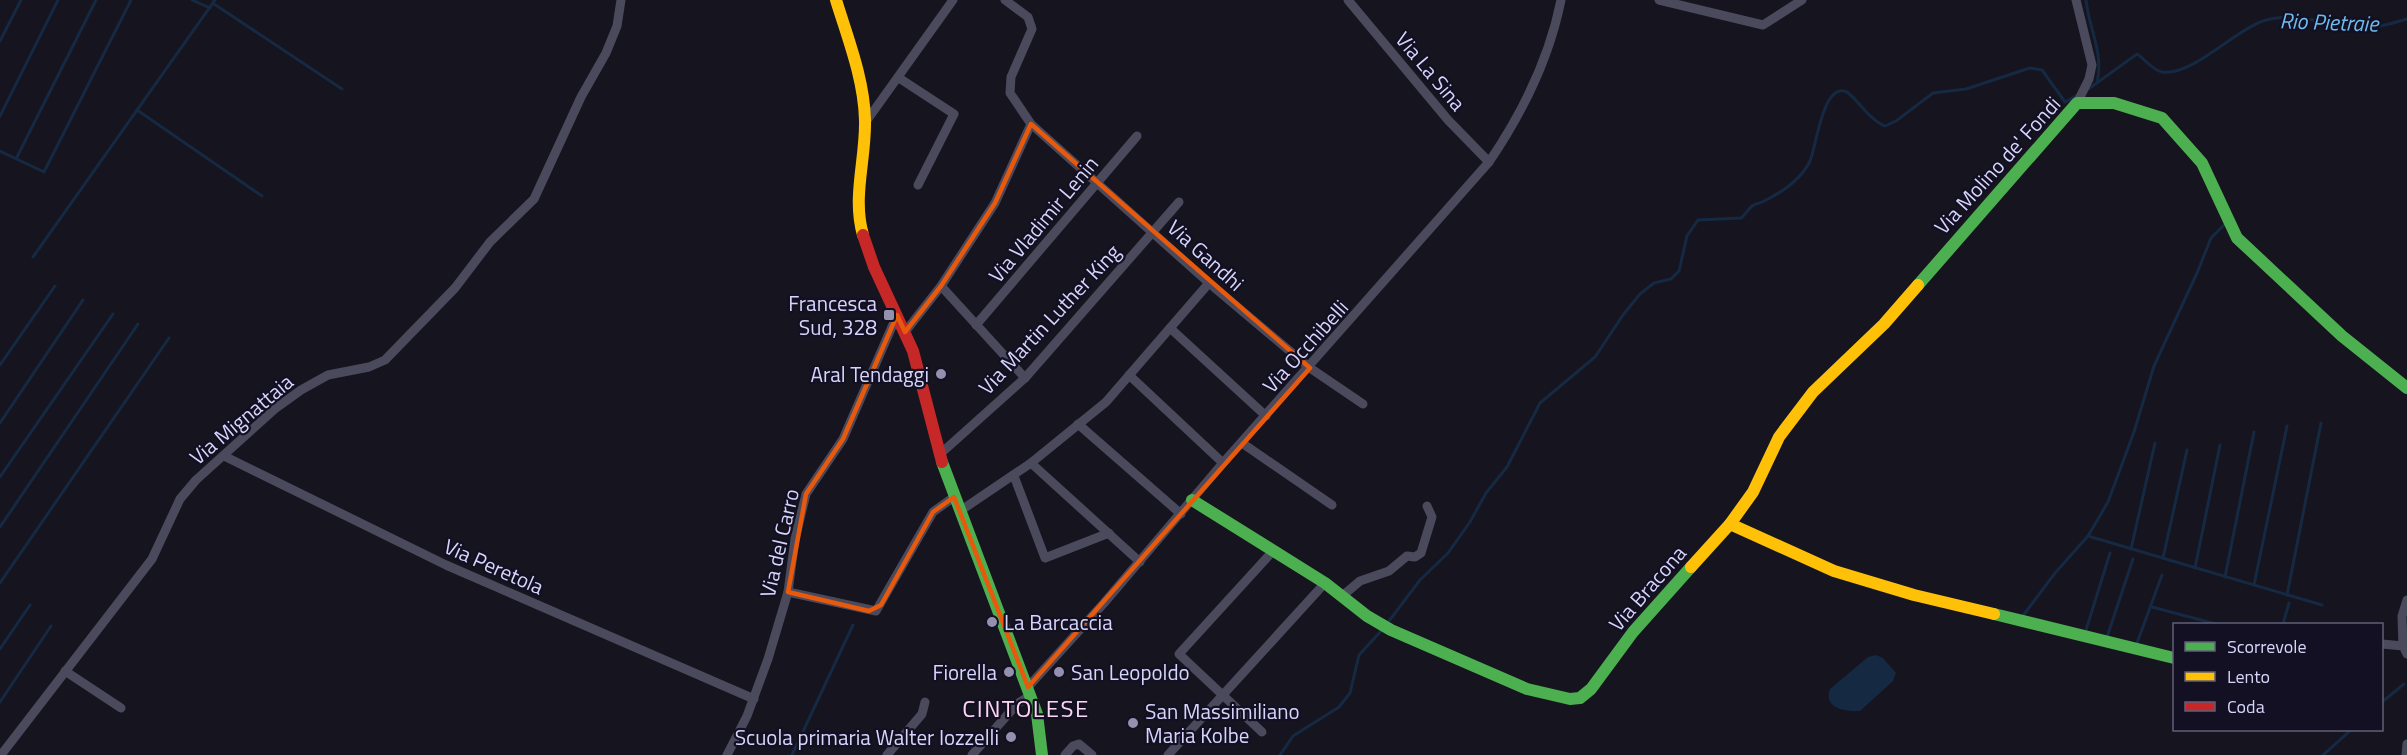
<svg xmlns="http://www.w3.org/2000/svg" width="2407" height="755" viewBox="0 0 2407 755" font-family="'Titillium Web',sans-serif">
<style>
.water{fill:#152943}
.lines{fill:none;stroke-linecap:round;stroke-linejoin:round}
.stream{stroke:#152943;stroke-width:3}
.street{stroke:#4b4a5d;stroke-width:9}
.fast{stroke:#4caf50;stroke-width:12}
.slow{stroke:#ffc107;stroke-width:12}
.jam{stroke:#c62828;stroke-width:12}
.marked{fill:none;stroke:#e8590c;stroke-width:4.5;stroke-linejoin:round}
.poi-dot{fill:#9391ae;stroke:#121022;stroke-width:2}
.labels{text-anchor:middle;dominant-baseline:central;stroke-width:4.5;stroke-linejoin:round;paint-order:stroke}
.street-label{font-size:21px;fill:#d7d5fb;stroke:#121022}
.poi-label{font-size:21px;fill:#d7d5fb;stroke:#121022;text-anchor:end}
.water-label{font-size:22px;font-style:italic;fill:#6ebbf0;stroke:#121022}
.quarter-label{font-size:24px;letter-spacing:1.5px;fill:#fbd7f0;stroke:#121022}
</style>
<rect width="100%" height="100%" fill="#16141e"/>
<path class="water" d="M1876 655 1883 658 1896 673 1893 681 1860 711C1845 712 1823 708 1830 689L1868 657Z"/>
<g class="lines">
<g class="stream">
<path d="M192 0 210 8"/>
<path d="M2086 0C2089 29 2104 53 2097 83"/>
<path d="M214 4 342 89"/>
<path d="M0 41 21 0"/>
<path d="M2087 90 2137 54C2145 59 2152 70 2162 72 2191 77 2235 30 2263 21 2298 9 2335 30 2371 27 2383 27 2396 22 2407 19"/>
<path d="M137 110 262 196"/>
<path d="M0 116 58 0"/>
<path d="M0 151 44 172 131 0"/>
<path d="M16 159 96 0"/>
<path d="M33 257 215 0"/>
<path d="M0 365 55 286"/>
<path d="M0 423 83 300"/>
<path d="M0 477 113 314"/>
<path d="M0 527 138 324"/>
<path d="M2088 536 2322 605"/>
<path d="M2131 549 2155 443"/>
<path d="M2163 558 2187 450"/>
<path d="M2195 568 2220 445"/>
<path d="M2225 577 2254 432"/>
<path d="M0 583 169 338"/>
<path d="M2254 585 2287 426"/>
<path d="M2287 595 2321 423"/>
<path d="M2152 607 2216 624"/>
<path d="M2022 617 2055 573 2088 536 2108 502 2134 432 2154 366 2197 273 2211 238 2224 225"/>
<path d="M1389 621 1420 580 1448 553 1470 522 1486 493 1507 467 1540 403 1595 357 1623 315 1640 294 1654 283 1671 279 1679 271 1687 236 1698 220 1741 218C1745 215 1747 211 1750 208 1753 204 1758 204 1762 202 1781 193 1801 180 1810 161 1816 148 1822 87 1844 91 1853 92 1868 120 1885 126L1896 121 1933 93 1966 89 2030 68 2042 70 2065 102 2076 96"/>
<path d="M2283 624 2289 603"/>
<path d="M2086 630 2110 553"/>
<path d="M2107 637 2133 559"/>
<path d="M2137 643 2162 575"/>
<path d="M0 649 30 605"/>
<path d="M0 702 51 626"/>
<path d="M2382 702 2404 684"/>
<path d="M792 755 853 625"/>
<path d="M1280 755 1293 736 1339 707 1350 693 1359 655 1381 631"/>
<path d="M2323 755 2351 730"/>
</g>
<g class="street">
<path d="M1005 0 1028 17 1032 29 1011 77 1010 93 1031 124 1209 283 1310 368 1363 404"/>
<path d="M1348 0 1448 120 1489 162"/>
<path d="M1659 0 1763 25 1802 0"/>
<path d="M2076 0 2092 65 2089 79 2077 103"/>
<path d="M899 78 954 114 918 185"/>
<path d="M865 123 953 0"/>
<path d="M941 286 1025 378"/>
<path d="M976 325 1137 136"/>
<path d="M1170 328 1266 416"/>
<path d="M905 332 941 286 995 203 1031 124"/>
<path d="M1129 375 1223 463"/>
<path d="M1078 424 1181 514"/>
<path d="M1242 443 1332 505"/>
<path d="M939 455 1025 378 1179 202"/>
<path d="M224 456 446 565 754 699"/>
<path d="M1031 463 1140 562"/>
<path d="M1014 476 1045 558 1109 533"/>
<path d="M960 511 1031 463 1106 402 1209 283"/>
<path d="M788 592 876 611 933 512 954 497"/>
<path d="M1341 597 1360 581 1389 571 1407 556 1415 557 1421 553 1432 517 1427 506"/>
<path d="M2382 644 2403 646 2407 654"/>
<path d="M2403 646 2402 616 2407 600"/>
<path d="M65 671 121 708"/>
<path d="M1028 687 1104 603 1223 463 1489 162C1523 112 1549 60 1561 0"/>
<path d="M1262 732 1179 654 1273 551"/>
<path d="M1 755 152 559 180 499 196 480 276 408 301 390 328 375 369 367 385 360 455 288 490 242 534 199 581 97 606 53 617 26 621 0"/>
<path d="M727 755 747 716 768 659 788 592 795 539 806 494 843 439 897 315"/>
<path d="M887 755 922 714 925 702"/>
<path d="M972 755 1017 704 1031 695"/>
<path d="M1065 755 1073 746 1079 744 1092 755"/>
<path d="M1168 755 1325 583"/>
<path d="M2406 755 2407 744"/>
</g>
<g class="fast">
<path d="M1918 285 2077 103H2114L2162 118 2202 163 2237 238 2342 336 2407 388"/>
<path d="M942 462 1037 714 1042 755"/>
<path d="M1192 500 1325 583 1367 616 1391 630 1527 689 1570 699 1580 698 1591 689 1633 632 1691 567"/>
<path d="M1994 614 2174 658"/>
</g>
<g class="slow">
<path d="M836 0C848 39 864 79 865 120 866 159 852 197 863 235"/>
<path d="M1730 524 1753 492 1779 437 1813 392 1884 324 1918 285"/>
<path d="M1691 567 1730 524 1834 571 1914 595 1994 614"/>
</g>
<path class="jam" d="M863 235 874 267 913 351 942 462"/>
</g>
<path class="marked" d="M1031 124 1310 368 1028 687 954 497 933 512 881 605 869 611 788 592 806 494 843 439 897 315 905 332 941 286 995 203Z"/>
<g class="poi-dot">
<rect x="883" y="309" width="12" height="12" rx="3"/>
<circle cx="941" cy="374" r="6"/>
<circle cx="992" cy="622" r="6"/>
<circle cx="1009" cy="672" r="6"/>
<circle cx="1059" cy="672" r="6"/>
<circle cx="1133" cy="723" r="6"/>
<circle cx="1011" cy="737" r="6"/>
</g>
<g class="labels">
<g class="street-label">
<text transform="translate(1431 71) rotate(50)">Via La Sina</text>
<text transform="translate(1997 165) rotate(-48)">Via Molino de' Fondi</text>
<text transform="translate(1043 219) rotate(-50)">Via Vladimir Lenin</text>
<text transform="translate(1206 255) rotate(42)">Via Gandhi</text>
<text transform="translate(1049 319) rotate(-47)">Via Martin Luther King</text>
<text transform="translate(1305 346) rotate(-48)">Via Occhibelli</text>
<text transform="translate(241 419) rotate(-40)">Via Mignattaia</text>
<text transform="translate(779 543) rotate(-77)">Via del Carro</text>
<text transform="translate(494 566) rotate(24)">Via Peretola</text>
<text transform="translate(1647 588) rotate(-49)">Via Bracona</text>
</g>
<g class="poi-label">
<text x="877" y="303">Francesca<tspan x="877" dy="24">Sud, 328</tspan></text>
<text x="929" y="374">Aral Tendaggi</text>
<text x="1004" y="622" text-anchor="start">La Barcaccia</text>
<text x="997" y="672">Fiorella</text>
<text x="1071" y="672" text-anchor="start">San Leopoldo</text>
<text x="1145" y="711" text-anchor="start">San Massimiliano<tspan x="1145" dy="24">Maria Kolbe</tspan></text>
<text x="999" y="737">Scuola primaria Walter Iozzelli</text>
</g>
<g class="water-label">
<text transform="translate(2329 22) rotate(2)">Rio Pietraie</text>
</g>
<g class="quarter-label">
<text x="1026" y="708">CINTOLESE</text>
</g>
</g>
<rect x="2173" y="623" width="210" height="108" fill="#121022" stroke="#615f79" stroke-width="1.5"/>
<rect x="2185" y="642" width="30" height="9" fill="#4caf50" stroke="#615f79" stroke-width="1.5"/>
<text x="2227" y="653" font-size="18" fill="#d7d5fb">Scorrevole</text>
<rect x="2185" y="672" width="30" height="9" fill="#ffc107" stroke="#615f79" stroke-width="1.5"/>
<text x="2227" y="683" font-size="18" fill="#d7d5fb">Lento</text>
<rect x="2185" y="702" width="30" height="9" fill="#c62828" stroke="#615f79" stroke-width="1.5"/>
<text x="2227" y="713" font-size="18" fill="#d7d5fb">Coda</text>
</svg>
